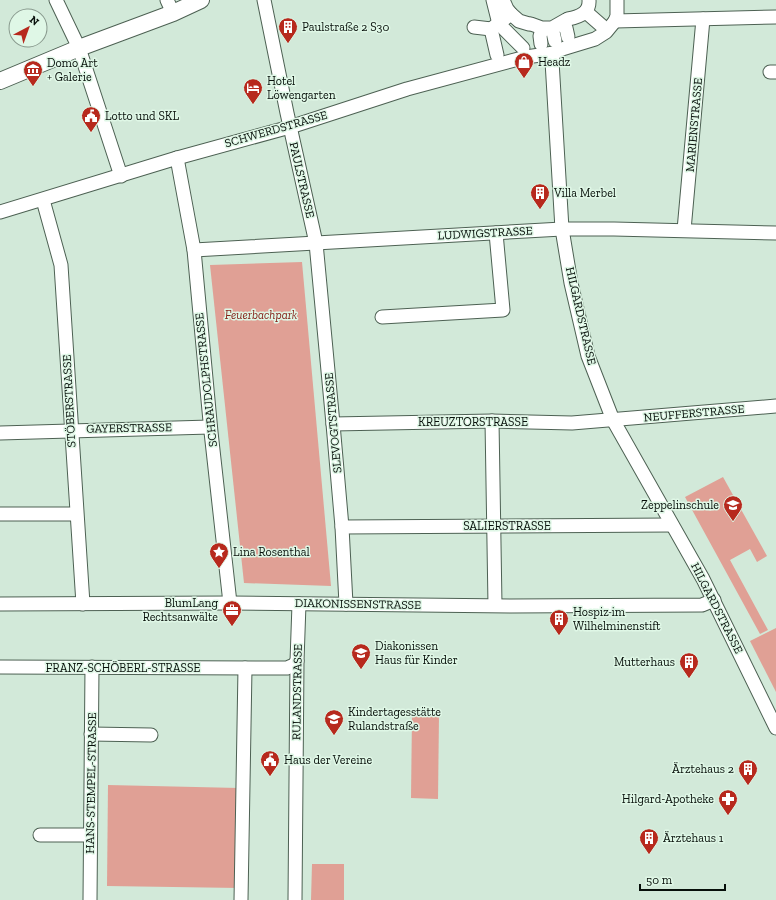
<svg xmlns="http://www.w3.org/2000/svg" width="776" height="900" viewBox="0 0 776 900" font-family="'Zilla Slab',serif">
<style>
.green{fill:#e0a095}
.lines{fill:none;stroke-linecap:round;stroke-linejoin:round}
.minor-casing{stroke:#4d6153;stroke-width:15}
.major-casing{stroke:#4d6153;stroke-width:18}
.minor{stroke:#fff;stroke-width:13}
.major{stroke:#fff;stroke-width:16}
.labels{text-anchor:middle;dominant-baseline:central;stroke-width:3;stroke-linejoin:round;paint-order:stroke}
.poi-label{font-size:12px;fill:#070f0a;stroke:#dff7e6;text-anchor:start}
.street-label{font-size:12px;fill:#070f0a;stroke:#dff7e6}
.park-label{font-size:12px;font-style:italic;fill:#852118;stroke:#dff7e6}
</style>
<rect width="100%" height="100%" fill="#d2e9d9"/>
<g class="green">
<path d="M302 262 331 586 244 583 210 265Z"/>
<path d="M723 477 767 556 757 562 750 549 730 560 768 630 760 634 685 497Z"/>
<path d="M776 628V692L750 641Z"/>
<path d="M412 715H439L438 799 411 798Z"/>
<path d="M108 785 239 788V888L107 886Z"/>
<path d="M312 864H344V900H311Z"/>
</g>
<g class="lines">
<defs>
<g id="minor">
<path d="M56 0 79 48 121 176"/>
<path d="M167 0 173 13"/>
<path d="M264 0 287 113 316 243 333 424 342 527 346 604"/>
<path d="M493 0 499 24 523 48"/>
<path d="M503 0 507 9 511 14"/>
<path d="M586 12 602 26"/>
<path d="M568 19C579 17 590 13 589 0"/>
<path d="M615 21 776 17"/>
<path d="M531 24 542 28H552L566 20"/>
<path d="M563 26 566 28 568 37"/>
<path d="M474 27 491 29"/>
<path d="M553 32 555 41"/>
<path d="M541 33 540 36 541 44"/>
<path d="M554 53 552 61 562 229 571 283 588 356 613 420 703 579 776 728"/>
<path d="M497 55 491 29 511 14 519 21 529 24"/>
<path d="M770 72H776"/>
<path d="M177 158 194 250 211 432 230 603"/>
<path d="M43 200 61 265 83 604"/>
<path d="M0 212 177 158 290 127 407 89 526 57 554 53 562 49 595 39 606 32 615 21 617 16V0"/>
<path d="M684 230 703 19"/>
<path d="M194 250 562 229H614L776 233"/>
<path d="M382 317 503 310 496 233"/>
<path d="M492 421 495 605"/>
<path d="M333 424 492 421 572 423 776 406"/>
<path d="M0 433 210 427"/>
<path d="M0 514H76"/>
<path d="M342 527 672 525"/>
<path d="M0 604 230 603 511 606 702 605 714 600"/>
<path d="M0 667 287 668 294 665 297 661"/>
<path d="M91 734 151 735"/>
<path d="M40 835H90"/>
<path d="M90 900 92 667"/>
<path d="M241 900 245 668"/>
<path d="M295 900 297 661 299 604"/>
</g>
<path id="major" d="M0 81 79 48 173 13 201 0"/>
</defs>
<use href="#minor" class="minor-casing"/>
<use href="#major" class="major-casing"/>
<use href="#minor" class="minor"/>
<use href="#major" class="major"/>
</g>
<defs>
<symbol id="building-pin" viewBox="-11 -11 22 30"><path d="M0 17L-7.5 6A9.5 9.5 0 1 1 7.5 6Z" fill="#b7291d" stroke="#dff7e6"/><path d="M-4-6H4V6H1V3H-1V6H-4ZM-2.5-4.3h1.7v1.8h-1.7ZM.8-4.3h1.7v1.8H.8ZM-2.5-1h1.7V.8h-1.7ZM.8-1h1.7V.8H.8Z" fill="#fff"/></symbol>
<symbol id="shop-pin" viewBox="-11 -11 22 30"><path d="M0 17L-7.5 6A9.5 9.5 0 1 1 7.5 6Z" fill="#b7291d" stroke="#dff7e6"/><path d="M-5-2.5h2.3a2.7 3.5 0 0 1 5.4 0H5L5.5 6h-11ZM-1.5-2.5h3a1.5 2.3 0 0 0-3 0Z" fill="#fff"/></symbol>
<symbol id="museum-pin" viewBox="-11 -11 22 30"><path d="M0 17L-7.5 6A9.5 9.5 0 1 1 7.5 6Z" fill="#b7291d" stroke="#dff7e6"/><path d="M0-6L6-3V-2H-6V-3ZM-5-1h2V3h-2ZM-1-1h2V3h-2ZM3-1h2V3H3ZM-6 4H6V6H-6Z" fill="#fff"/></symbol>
<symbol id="hotel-pin" viewBox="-11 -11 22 30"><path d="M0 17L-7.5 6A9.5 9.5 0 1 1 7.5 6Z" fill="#b7291d" stroke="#dff7e6"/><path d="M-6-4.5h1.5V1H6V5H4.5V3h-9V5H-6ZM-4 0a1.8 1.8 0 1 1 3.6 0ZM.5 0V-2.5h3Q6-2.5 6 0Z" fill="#fff"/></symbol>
<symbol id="civic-pin" viewBox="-11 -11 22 30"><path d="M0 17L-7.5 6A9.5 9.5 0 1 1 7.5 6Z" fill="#b7291d" stroke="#dff7e6"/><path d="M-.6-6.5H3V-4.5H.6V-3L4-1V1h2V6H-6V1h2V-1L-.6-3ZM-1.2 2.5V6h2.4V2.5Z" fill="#fff"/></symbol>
<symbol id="school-pin" viewBox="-11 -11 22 30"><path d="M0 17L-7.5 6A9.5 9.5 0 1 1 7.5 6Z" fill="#b7291d" stroke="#dff7e6"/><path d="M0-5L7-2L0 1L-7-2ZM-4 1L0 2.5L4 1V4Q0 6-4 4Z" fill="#fff"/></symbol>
<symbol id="sight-pin" viewBox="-11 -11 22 30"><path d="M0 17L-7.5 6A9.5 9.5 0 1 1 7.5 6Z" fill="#b7291d" stroke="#dff7e6"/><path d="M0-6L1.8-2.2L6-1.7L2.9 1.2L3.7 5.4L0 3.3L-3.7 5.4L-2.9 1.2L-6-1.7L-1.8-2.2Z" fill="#fff"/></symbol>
<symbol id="office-pin" viewBox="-11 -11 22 30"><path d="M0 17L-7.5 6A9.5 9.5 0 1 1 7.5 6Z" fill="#b7291d" stroke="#dff7e6"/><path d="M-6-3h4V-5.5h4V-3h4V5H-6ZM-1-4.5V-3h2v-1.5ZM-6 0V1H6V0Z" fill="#fff"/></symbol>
<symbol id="pharmacy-pin" viewBox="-11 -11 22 30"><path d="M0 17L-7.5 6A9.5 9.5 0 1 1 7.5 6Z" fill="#b7291d" stroke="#dff7e6"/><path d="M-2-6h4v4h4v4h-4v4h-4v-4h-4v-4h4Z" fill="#fff"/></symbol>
</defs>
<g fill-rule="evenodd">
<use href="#building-pin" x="277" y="16" width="22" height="30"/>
<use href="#shop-pin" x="513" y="51" width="22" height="30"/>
<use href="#museum-pin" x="22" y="59" width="22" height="30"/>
<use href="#hotel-pin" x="242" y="77" width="22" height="30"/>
<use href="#civic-pin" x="80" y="105" width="22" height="30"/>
<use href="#building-pin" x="529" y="182" width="22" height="30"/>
<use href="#school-pin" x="722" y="494" width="22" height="30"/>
<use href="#sight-pin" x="208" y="541" width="22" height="30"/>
<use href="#office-pin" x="221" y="599" width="22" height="30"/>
<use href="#building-pin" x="548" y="608" width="22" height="30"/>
<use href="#school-pin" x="350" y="642" width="22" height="30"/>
<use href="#building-pin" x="678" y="651" width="22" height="30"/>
<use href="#school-pin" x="323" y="708" width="22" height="30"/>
<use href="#civic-pin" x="259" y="749" width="22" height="30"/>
<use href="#building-pin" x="737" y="758" width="22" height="30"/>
<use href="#pharmacy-pin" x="717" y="788" width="22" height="30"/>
<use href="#building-pin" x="638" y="827" width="22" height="30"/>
</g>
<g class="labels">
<g class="poi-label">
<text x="302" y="27">Paulstraße 2 S30</text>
<text x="538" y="62">Headz</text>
<text x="47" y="63">Domo Art<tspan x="47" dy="14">+ Galerie</tspan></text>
<text x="267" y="81">Hotel<tspan x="267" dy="14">Löwengarten</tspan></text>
<text x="105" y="116">Lotto und SKL</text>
<text x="554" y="193">Villa Merbel</text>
<text x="719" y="505" text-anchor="end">Zeppelinschule</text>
<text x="233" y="552">Lina Rosenthal</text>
<text x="218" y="603" text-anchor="end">BlumLang<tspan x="218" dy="14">Rechtsanwälte</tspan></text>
<text x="573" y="612">Hospiz im<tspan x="573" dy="14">Wilhelminenstift</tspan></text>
<text x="375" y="646">Diakonissen<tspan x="375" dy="14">Haus für Kinder</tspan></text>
<text x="675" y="662" text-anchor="end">Mutterhaus</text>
<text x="348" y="712">Kindertagesstätte<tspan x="348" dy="14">Rulandstraße</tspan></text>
<text x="284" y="760">Haus der Vereine</text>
<text x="734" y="769" text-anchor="end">Ärztehaus 2</text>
<text x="714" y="799" text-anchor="end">Hilgard-Apotheke</text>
<text x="663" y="838">Ärztehaus 1</text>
</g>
<g class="street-label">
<text transform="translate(694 125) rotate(-85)">MARIENSTRASSE</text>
<text transform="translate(276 129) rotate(-16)">SCHWERDSTRASSE</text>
<text transform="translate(302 180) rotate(77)">PAULSTRASSE</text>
<text transform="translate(485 233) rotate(-3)">LUDWIGSTRASSE</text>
<text transform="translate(581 316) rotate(77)">HILGARDSTRASSE</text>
<text transform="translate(206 380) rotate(-96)">SCHRAUDOLPHSTRASSE</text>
<text transform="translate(69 401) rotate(-93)">STÖBERSTRASSE</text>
<text transform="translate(694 413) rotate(-5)">NEUFFERSTRASSE</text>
<text x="473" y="422">KREUZTORSTRASSE</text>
<text transform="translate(333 423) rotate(-95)">SLEVOGTSTRASSE</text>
<text transform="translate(129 428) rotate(-1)">GAYERSTRASSE</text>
<text x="507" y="526">SALIERSTRASSE</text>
<text transform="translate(358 604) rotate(1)">DIAKONISSENSTRASSE</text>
<text transform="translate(717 608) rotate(63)">HILGARDSTRASSE</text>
<text x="123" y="668">FRANZ-SCHÖBERL-STRASSE</text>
<text transform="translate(297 692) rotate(-89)">RULANDSTRASSE</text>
<text transform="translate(91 783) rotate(-89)">HANS-STEMPEL-STRASSE</text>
</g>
<g class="park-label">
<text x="261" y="315">Feuerbachpark</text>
</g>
</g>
<g transform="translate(28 28) rotate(41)"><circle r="19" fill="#dff7e6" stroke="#899a8e"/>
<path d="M0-3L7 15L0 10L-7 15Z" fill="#b7291d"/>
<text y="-6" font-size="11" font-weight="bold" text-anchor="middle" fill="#070f0a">N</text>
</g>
<path d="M640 884v6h85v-6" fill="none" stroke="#070f0a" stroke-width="2"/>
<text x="646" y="884" font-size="12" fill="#070f0a" stroke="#dff7e6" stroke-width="3" paint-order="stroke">50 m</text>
</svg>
